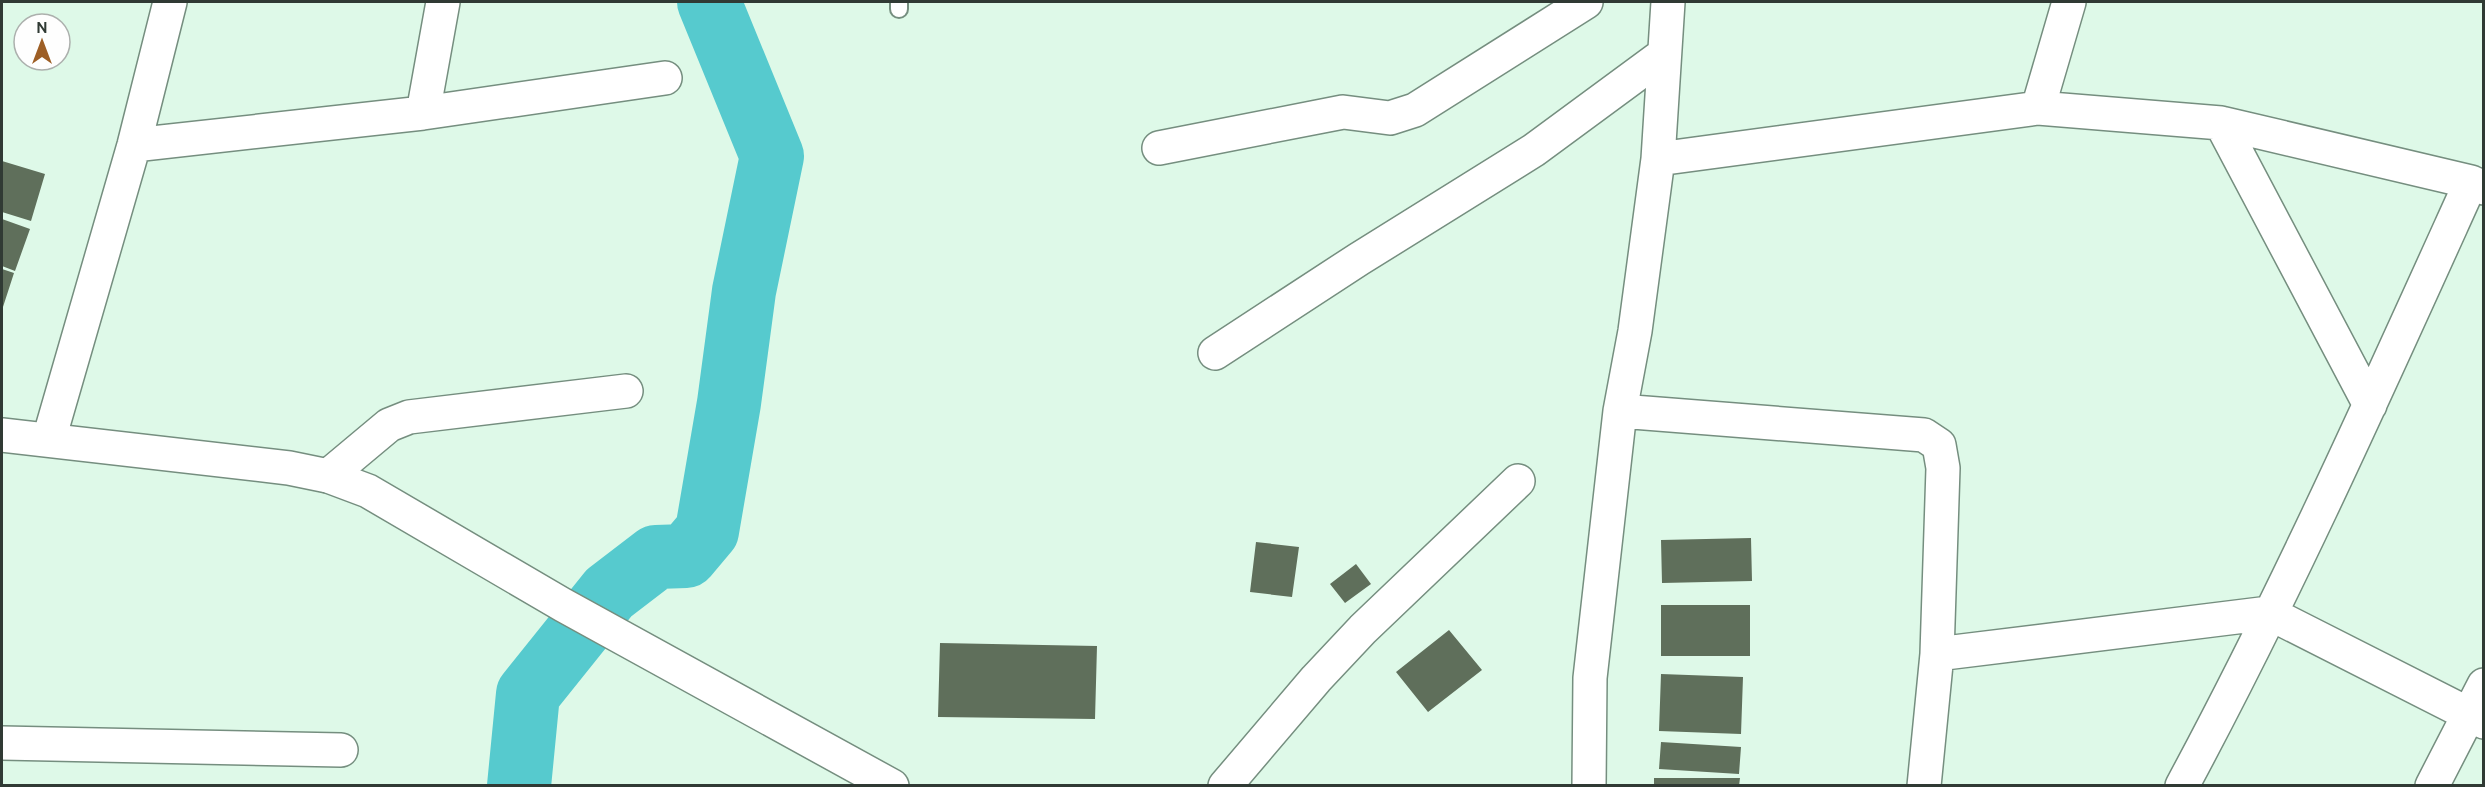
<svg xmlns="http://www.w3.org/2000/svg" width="2485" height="787" font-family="Cabin,sans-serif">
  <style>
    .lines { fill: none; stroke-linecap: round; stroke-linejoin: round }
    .river { stroke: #56cace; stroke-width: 64 }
    .building { fill: #5f6f5b }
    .service-casing { stroke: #758e7f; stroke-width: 20 }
    .minor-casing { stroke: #758e7f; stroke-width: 36 }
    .tertiary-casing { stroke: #758e7f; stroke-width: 36 }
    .service { stroke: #fff; stroke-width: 16 }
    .minor { stroke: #fff; stroke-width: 33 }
    .tertiary { stroke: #fff; stroke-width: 33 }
  </style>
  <rect width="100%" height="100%" fill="#def9e8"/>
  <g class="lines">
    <path class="river" d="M519,786l9,-92 81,-101 47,-36 30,-1 21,-25 22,-128 15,-112 28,-135 -63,-154"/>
  </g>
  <path class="building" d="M2,161l43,13 -14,47 -29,-9z
    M2,219l28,10 -15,42 -13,-5z
    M2,269l12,4 -12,37z
    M1751,538l1,43 -90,2 -1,-43z
    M1256,542l43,5 -7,50 -42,-5z
    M1356,564l15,20 -26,19 -15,-19z
    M1661,605h89v51h-89z
    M1449,630l33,40 -54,42 -32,-40z
    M940,643l157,3 -2,73 -157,-2z
    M1661,674l82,3 -2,57 -82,-3z
    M1661,742l80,5 -2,27 -80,-5z
    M1654,778h86l-1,8h-85z"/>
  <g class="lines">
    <defs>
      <path id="service" d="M899,9v-7"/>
      <path id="minor" d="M2038,108l31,-106
        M423,113l20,-111
        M2221,123l149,282
        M134,145l289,-32 242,-35
        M1159,148l184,-36 47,6 25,-8 171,-108
        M1658,159l380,-51 183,15 250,59 13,6
        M1215,353l144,-94 175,-109 129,-95
        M1620,411l304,24 15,10 4,23 -6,186 -13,132
        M49,439l85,-294 36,-143
        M328,476l61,-51 20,-8 217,-26
        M1937,654l332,-41 215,109
        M2,743l339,7
        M1225,786l91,-107 47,-50 155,-148
        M1589,786l1,-108 30,-267 15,-80 23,-172 10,-157
        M2182,786c106,-197 197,-401 289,-604
        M2432,786l52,-101"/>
      <path id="tertiary" d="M2,435l287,33 39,8 40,15 195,114 329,181"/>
    </defs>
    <use href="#service" class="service-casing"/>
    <use href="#minor" class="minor-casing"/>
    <use href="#tertiary" class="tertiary-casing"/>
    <use href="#service" class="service"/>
    <use href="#minor" class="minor"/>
    <use href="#tertiary" class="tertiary"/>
  </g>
  <rect width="2485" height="787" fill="none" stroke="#303a34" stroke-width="6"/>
  <g transform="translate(42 42)"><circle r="28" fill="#fefefe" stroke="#acb0ad" stroke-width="1.5"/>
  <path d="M0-4.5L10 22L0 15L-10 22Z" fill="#9d5e25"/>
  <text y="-9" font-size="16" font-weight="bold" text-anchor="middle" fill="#303a34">N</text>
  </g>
</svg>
